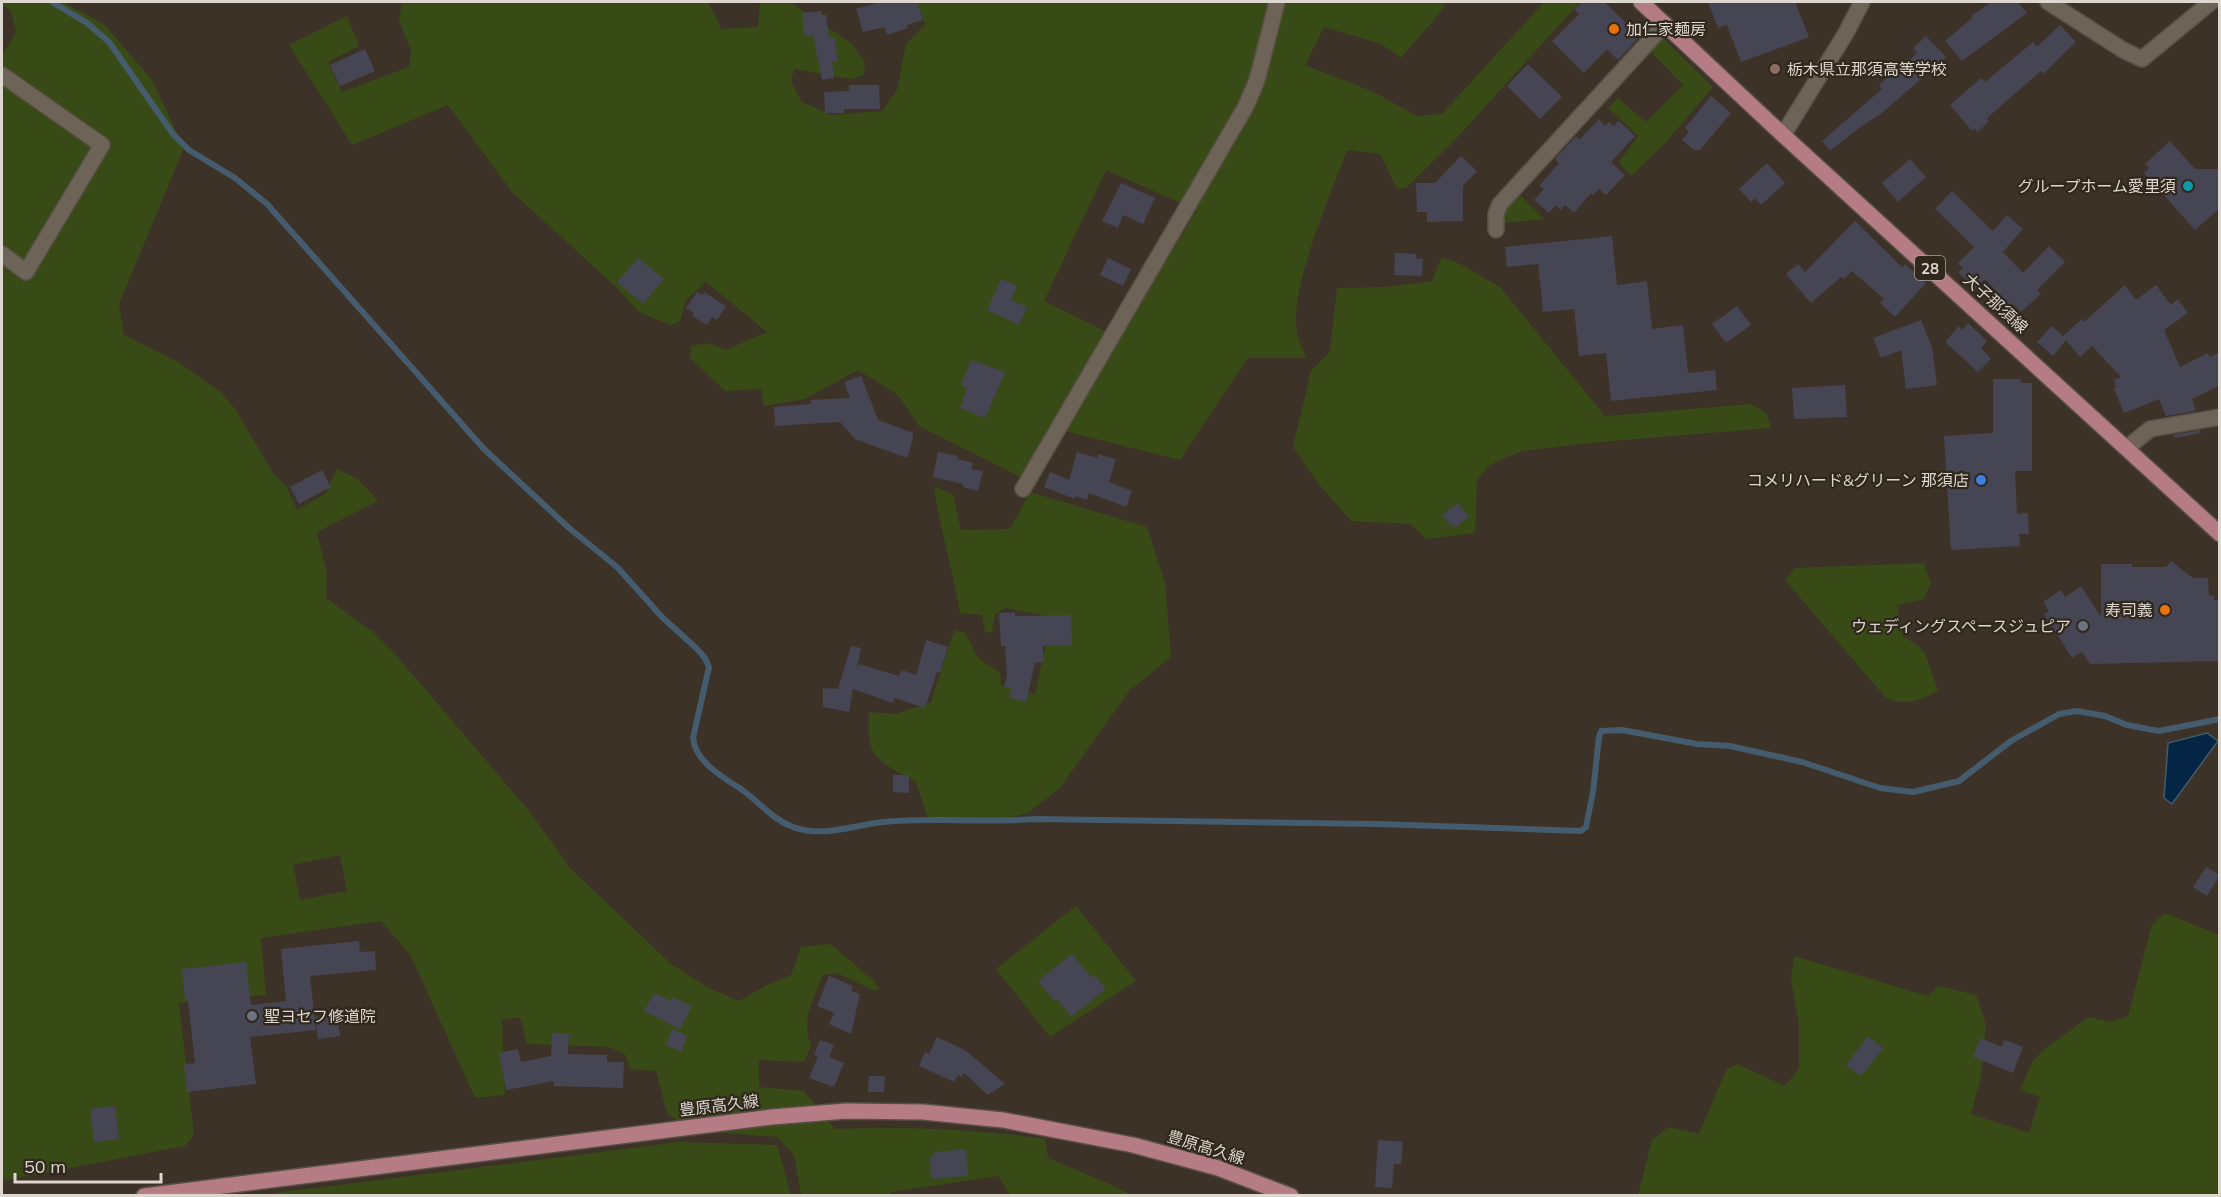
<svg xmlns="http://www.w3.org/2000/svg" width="2221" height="1197" font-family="Mulish,'Noto Sans JP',sans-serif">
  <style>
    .green { fill: #384b16; fill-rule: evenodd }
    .water { fill: #042644; stroke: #455b6e; stroke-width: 1.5 }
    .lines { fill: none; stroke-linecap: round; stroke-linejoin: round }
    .stream { stroke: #455b6e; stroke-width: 6 }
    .building { fill: #464553 }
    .minor-casing { stroke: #574f45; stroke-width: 18 }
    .major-casing { stroke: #574f45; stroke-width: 18 }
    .minor { stroke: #6e6357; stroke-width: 15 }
    .major { stroke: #b57c85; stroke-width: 15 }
    .food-dot { fill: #e8710a; stroke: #31281d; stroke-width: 2 }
    .education-dot { fill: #8d6e63; stroke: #31281d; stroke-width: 2 }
    .culture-dot { fill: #0f9aa8; stroke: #31281d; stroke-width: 2 }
    .shop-dot { fill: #3f7fe0; stroke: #31281d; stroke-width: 2 }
    .worship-dot { fill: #6b7280; stroke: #31281d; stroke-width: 2 }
    .labels { text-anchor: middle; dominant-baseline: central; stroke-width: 4.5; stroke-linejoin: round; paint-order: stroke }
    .shield { fill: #31281d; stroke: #a9a29a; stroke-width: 1.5 }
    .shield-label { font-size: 15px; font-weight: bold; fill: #ddd7d0 }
    .poi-label { font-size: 16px; fill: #ddd7d0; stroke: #31281d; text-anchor: end }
    .street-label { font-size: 16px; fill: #ddd7d0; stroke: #31281d }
  </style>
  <rect width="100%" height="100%" fill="#3c3227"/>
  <path class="green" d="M2,2h61l41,22 48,56 32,68 -65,156 5,31 54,27 43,30 15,18 38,65 12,10 11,25 28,-16 12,-25 21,10 20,22 -61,31 10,42 -1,24 47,34 23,23 133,156 42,58 100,95 38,24 30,13 28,-16 24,-10 10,-28 29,-3 43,36 6,9 -4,2 -38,-18 -14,2c-10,26 -22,43 -12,71l-7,16 -45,-2v27l45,4 31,38c71,-3 141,0 210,10l3,19 64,27 19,10h-121l-12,-19 -107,16v3h-90l-7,-40 -17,-18 -88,-7 -22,-17 -11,-42 -26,-2 -5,-15 -16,-7 -82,-3 -7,-27 -18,3 3,75 -30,3 -64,-142 -30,-35 -120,17 5,57 -87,8 15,132 -9,11 -183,35v-1125l14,-24 -5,-21 -9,-7zM340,855l7,36 -47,9 -7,-35z
    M402,2h306l14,27 36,-2 2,-25h30l62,42 13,18 -1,13 -13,4 -57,-10 -3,13 11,20 29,13 51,-4 15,-21 9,-46 19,-20 -10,-22h530l-1,6 -43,50 -20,-14 -57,-17 -19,38 69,27 43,24 25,-2 102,-112h36l-125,138 -49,48 -9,1 -17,-35 -33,-4c-16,45 -58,137 -50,182 1,9 6,18 9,26h-58l-68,102 -127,-32 -33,49 -101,-51 -21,-31 -40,-25 -53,29 -41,7 -3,-17 -36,2 -35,-33 1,-12 16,-3 19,7 41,-18 -61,-50 -20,18 -6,21 -9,4 -32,-13 -22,-24 -105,-96 -64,-87 -96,40 -63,-100 58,-29 12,30 -31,16 14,30 67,-25 2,-16 -12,-31zM1106,170l91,40 -78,128 -75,-37z
    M1663,38l50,49 -47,55 -35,34 -12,-14 19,-26 -30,-28 10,-10 28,24 37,-37 -34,-35z
    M1519,194l25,25 -42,4 3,-17z
    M1441,258c21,3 40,19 59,29l105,129 146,-12 16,10 4,14 -171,14 -78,9 -32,14 -13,15 -2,53 -49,6 -15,-15 -60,-3 -34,-39 -24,-35 18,-76 19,-19 7,-64 48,-1 47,-6z
    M934,486l19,9 8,35 49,-1 20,-37 117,35 18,55 6,75 -41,33 -70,98 -32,25 -27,7 -73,-2 -12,-36c-14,-8 -35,-17 -43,-31 -6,-11 -4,-27 -4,-39l27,2 35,-12 23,-71 11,1 13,26 22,15 1,12 34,9 17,-77 -47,-9 -10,6 -3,19 -7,-1 -3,-17 -22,-2c-7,-43 -20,-84 -26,-127z
    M1924,563l7,20 -7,16 -27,6 6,31 17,11 6,9 12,34c-17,11 -35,17 -53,7l-100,-117 10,-12z
    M1076,906l60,75 -86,56 -54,-68z
    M2165,913l54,22v260l-581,1 14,-56 17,-13 30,7 27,-64 11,-6 48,22 14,-18v-43l-8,-46 3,-23 134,40 10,-10 38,9 10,30 -5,52 -10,37 58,19 11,-36 -20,-7 12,-28 12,-13 45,-32 22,5 17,-6 24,-92z
    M679,1142l98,3 14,50h-531z"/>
  <path class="water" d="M2207,733l11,8 -46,63 -8,-6 4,-55z"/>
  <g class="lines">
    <path class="stream" d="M52,2l35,21 22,19 64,92 16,16 46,28 32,26 217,245 85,79 48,39 45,50 34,31 9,10 4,9 -16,71c2,22 27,38 45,49 19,12 33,32 55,40 30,11 61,-2 90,-5 51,-5 101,1 152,-3l343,5 203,7 5,-4 7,-35 6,-55 2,-6 21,-1 75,14 33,2 72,16 78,26 33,4 46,-11 52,-40 48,-27 18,-3 28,5 22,9 32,6 61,-12"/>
  </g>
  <path class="building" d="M880,2h37l6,18 -16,5 1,3 -21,7 -3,-8 -21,5 -7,-23z
    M1582,2h22l36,34 -22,24 -11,-11 -23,24 -32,-32 27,-27 -5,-5z
    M1708,2h87l14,35 -68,25 -14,-37 -9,3z
    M1991,2h27l9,11 -65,48 -17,-20 27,-23 -1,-2z
    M821,11l1,4h4l3,22h5l4,24 -6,1 2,16 -12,2 -9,-45 -9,1 -2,-23z
    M2060,25l16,17 -33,32 -2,-3 -54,47 2,3 -11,11 -4,-4 -2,3 -22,-26 31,-27 4,4 48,-40 4,5z
    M1926,36l20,21 -64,56 -19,12 -33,26 -8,-10 60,-52 -3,-4 12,-11 2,2 24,-23 -4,-5z
    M365,49l10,22 -35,15 -10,-21z
    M1528,64l34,33 -22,22 -33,-33z
    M849,85h30l1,24h-36v4h-19l-1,-21 25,-1z
    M1711,96l20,17 -31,37h-6l-12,-10 7,-9 -4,-3z
    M1599,119l6,7 4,-4 4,4 6,-5 16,15 -24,26 14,13 -19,20 -7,-6 -6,6 -2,-2 -17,20 -9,-8 -4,5 -5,-5 -7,8 -15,-13 10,-11 -5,-3 20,-23 -4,-4 21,-23 3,4z
    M2170,141l25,28h25v39l-25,22 -51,-57 5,-5 -4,-4z
    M1461,156l16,15 -14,15v35l-36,1v-10h-10l-1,-29h19z
    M1910,159l16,18 -28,25 -16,-19z
    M1767,163l18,20 -24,22 -6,-7 -4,4 -12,-13z
    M1121,183l34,15 -12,26 -20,-9 -5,13 -16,-7z
    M1952,191l41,40 14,-16 16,14 -20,23 20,21 26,-27 16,16 -28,28 4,4 -20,18 -8,-8 -2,2 -26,-27 -10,10 -17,-17 5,-4 -5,-5 16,-16 -39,-38z
    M1855,221l47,46 3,-3 21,19 -31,34 -15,-14 4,-4 -32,-28 -8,8 -3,-2 -30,26 -25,-29 12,-10 7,8z
    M1612,236l5,49 30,-4 5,48 31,-4 5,48 27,-3 2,20 -106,11 -5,-48 -27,3 -5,-47 -31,3 -5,-48 -31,3 -2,-20z
    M1395,253l21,1v4l7,1 -1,17 -28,-1z
    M638,258l26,21 -21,25 -26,-22z
    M1108,258l23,11 -8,17 -23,-11z
    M1001,279l16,7 -6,14 16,7 -8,18 -32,-15z
    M2125,285l11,15 20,-15 15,20 7,-6 10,14 -24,17 16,37 28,-14 2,4 10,-5v33l-28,14 4,12 -30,5 -7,-17 -35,14 -10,-24 2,-2 -2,-7 7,-3 -29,-31 -12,11 -14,-17 -13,16 -16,-14 15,-16 11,10 19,-17 2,3z
    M697,292l5,3 2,-3 22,14 -9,14 -5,-3 -5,8 -15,-9 2,-3 -8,-5z
    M1737,306l14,19 -25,18 -14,-19z
    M1921,320l11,27 5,38 -31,4 -5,-39 -20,8 -8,-20z
    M1968,323l19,18 -6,7 10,11 -13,13 -33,-30 14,-16 3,4z
    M971,360l34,12 -20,46 -25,-10 7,-20 -6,-3z
    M861,376l17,44 35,13v6l-6,19 -52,-19 -15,-17 -65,4 -1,-19 37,-3v-4l39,-2 -6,-16z
    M1993,379h28v4h11v88h-17l2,43 11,-1 1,21h-10l1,12 -69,4 -7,-114 49,-3z
    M1845,385l2,32 -53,2 -2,-31z
    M2200,430l1,3 -26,5 -2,-3z
    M938,452l20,4 -1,3 16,4 -2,6 12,2 -5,20 -15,-4v-3l-30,-7z
    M1077,452l20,6 1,-4 18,5 -7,23 23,9 -6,16 -37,-14 -2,7 -12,-4v3l-31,-12 6,-15 19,8z
    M322,470l9,17 -32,17 -9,-17z
    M1458,503l11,14 -13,10 -2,-2 -2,2 -10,-12z
    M2171,561l22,17h15l1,18 5,-1v5h6v61l-130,3 -8,-12 -10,6 -28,-44 5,-3 -6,-9 18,-12 4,7 16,-11 20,31v-53h31v3h34z
    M1015,612v4l56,-1 1,30 -29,1 1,16 -9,1 -9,39 -17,-4 2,-10 -7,-1 3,-12 -2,-29h-4l-2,-33z
    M926,640l22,7 -8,26 -3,-1 -12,36 -30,-10 -2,5 -40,-14 -4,23 -26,-5v-19l15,1 13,-43 10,2 -4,20 2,-4 40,12 3,-6 14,5z
    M893,775h16v18l-16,-1z
    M2206,867l14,8 -13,21 -14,-9z
    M359,941l1,11 15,-1 1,19 -66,6 6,54 -66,7 6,47 -69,8 -3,-28 11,-1 -7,-63h-3l-3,-31 64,-7 5,43 35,-4 -5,-52z
    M1072,954l20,24 3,-3 11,14 -35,28 -14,-18 -3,2 -16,-20z
    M829,976l24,10 -2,5 9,3 -9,40 -22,-10 5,-11 -17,-7z
    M654,993l17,8 2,-4 19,9 -12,23 -36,-18z
    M337,1015l3,21 -22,3 -3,-22z
    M672,1029l15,7 -6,16 -15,-7z
    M552,1033l17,1 -1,20 39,1v7h17l-1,26 -69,-2v-5l-48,9 -7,-37 19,-4 3,13 30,-6z
    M1868,1036l15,12 -22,28 -15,-11z
    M937,1037l28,13 40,34 -17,11 -24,-22 -2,4 -4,-2 -4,7 -35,-16 6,-14 4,2z
    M1980,1038l22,9 2,-7 19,7 -10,26 -40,-16z
    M820,1040l14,5 -5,12 15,6 -10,24 -25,-9 9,-22 -4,-1z
    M869,1076h16l-1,16h-16z
    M115,1106l4,33 -25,3 -4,-33z
    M1378,1140l25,2 -2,22h-7l-2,24 -17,-1z
    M966,1149l2,27 -37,3 -1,-21 6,-6z"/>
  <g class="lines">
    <defs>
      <path id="minor" d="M2048,2l75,48 19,9 69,-57
        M2,75l100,70 -76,127 -24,-18
        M1783,135l63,-102 16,-31
        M1496,230v-16l4,-10 165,-180
        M2127,448l23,-19 70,-12
        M1023,489l223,-383 11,-26 20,-78"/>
      <path id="major" d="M1641,2l142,133 437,399
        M144,1196l628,-79 74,-6 77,1 80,8 130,25 85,23 73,28"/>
    </defs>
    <use href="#minor" class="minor-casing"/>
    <use href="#major" class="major-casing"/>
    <use href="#minor" class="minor"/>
    <use href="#major" class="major"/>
  </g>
  <g class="food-dot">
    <circle cx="1614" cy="29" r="6"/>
    <circle cx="2165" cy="610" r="6"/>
  </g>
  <circle class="education-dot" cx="1775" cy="69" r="6"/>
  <circle class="culture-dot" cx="2188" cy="186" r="6"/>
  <circle class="shop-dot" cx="1981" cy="480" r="6"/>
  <g class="worship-dot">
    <circle cx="2083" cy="626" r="6"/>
    <circle cx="252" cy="1016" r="6"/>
  </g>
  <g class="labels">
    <rect class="shield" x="1915" y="256" width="30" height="24" rx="4.5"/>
    <g class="shield-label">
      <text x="1930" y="268">28</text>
    </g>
    <g class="poi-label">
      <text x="1626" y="29" text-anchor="start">加仁家麺房</text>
      <text x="1787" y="69" text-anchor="start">栃木県立那須高等学校</text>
      <text x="2176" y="186">グループホーム愛里須</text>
      <text x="1969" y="480">コメリハード&amp;グリーン 那須店</text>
      <text x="2153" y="610">寿司義</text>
      <text x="2071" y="626">ウェディングスペースジュピア</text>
      <text x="264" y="1016" text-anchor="start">聖ヨセフ修道院</text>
    </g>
    <g class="street-label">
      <text transform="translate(1996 303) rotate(42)">大子那須線</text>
      <text transform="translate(719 1105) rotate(-7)">豊原高久線</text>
      <text transform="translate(1206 1147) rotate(17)">豊原高久線</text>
    </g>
  </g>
  <rect width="2221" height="1197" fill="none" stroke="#ddd7d0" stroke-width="6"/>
  <path d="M15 1173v9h146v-9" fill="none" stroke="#ddd7d0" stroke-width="3"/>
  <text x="24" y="1173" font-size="18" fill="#ddd7d0" stroke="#31281d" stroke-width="4.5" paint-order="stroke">50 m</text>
</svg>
